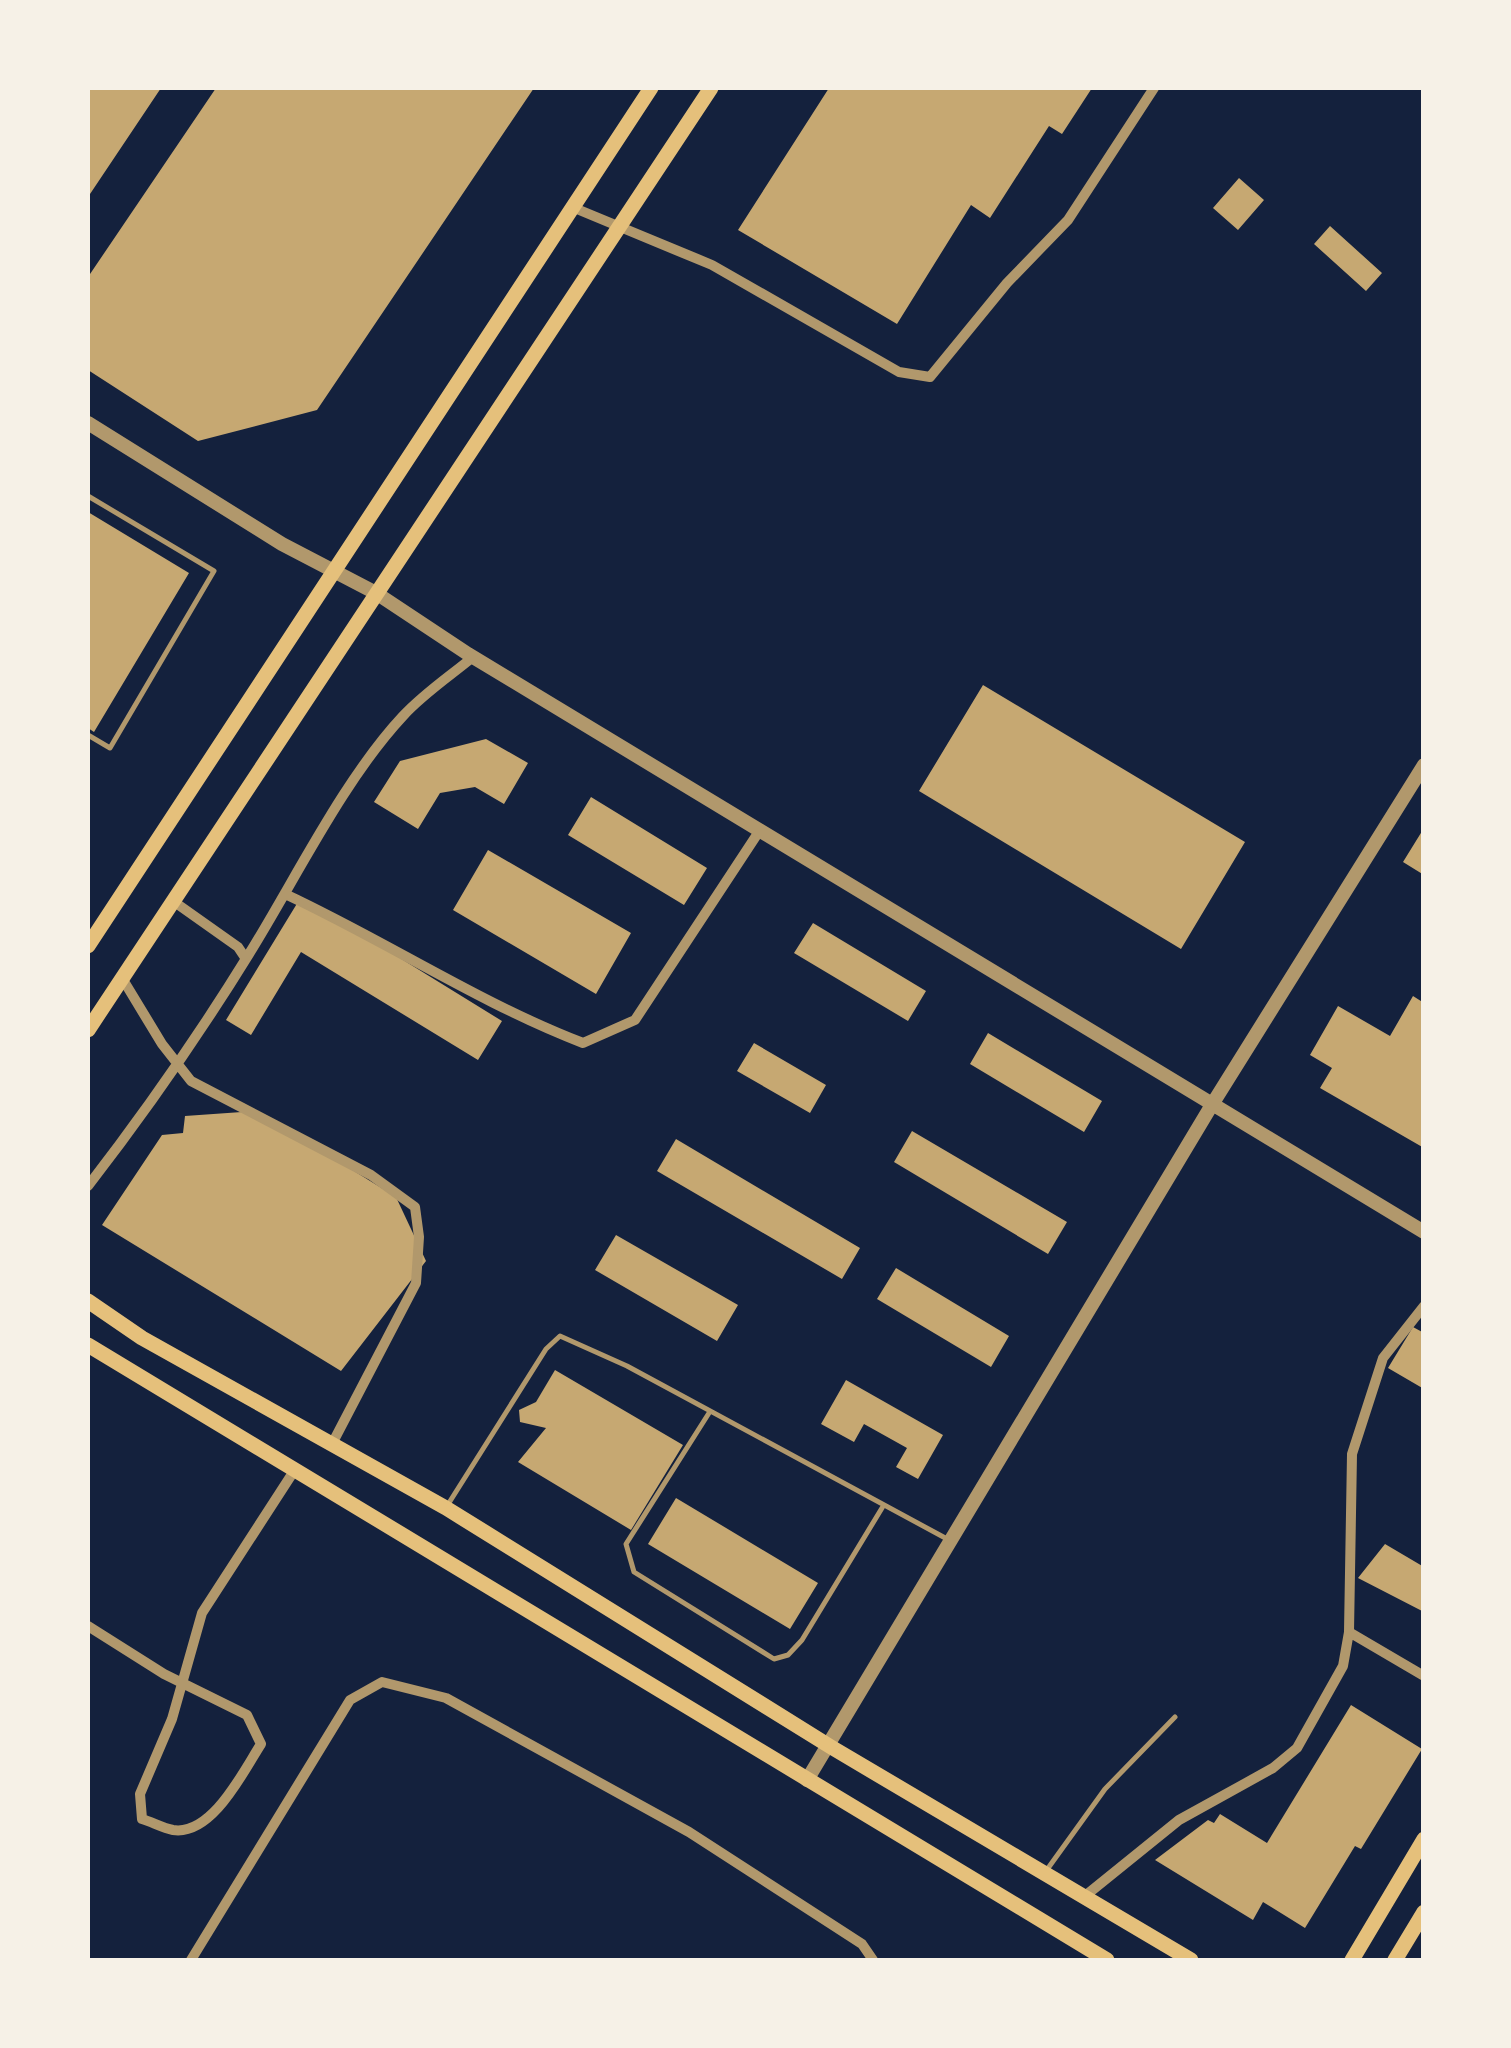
<svg xmlns="http://www.w3.org/2000/svg" width="1511" height="2048" font-family="Montserrat,sans-serif">
  <style>
    .building { fill: #c6a872 }
    .lines { fill: none; stroke-linecap: round; stroke-linejoin: round }
    .service { stroke: #b1986c; stroke-width: 5 }
    .minor { stroke: #b1986c; stroke-width: 10 }
    .tertiary { stroke: #b1986c; stroke-width: 14 }
    .secondary { stroke: #e5c07b; stroke-width: 15 }
  </style>
  <rect width="100%" height="100%" fill="#14213d"/>
  <path class="building" d="M88,88h73l-73,109z
    M216,88h318l-217,322 -119,31 -110,-71v-93z
    M829,88h263l-30,46 -13,-8 -59,92 -19,-13 -74,119 -159,-94z
    M1239,178l25,22 -26,30 -25,-22z
    M1330,226l52,47 -16,18 -52,-47z
    M88,512l101,61 -95,159 -6,-4z
    M983,685l262,157 -64,107 -262,-158z
    M486,739l42,24 -24,41 -29,-17 -35,6 -22,36 -44,-27 26,-41z
    M591,797l116,71 -23,37 -116,-70z
    M1424,828v47l-21,-13z
    M488,850l143,83 -35,61 -143,-84z
    M301,897l201,124 -24,39 -177,-108 -50,83 -25,-15z
    M813,923l113,68 -18,30 -114,-68z
    M1413,996l11,7v145l-104,-60 12,-20 -22,-13 28,-49 52,30z
    M988,1033l114,68 -18,31 -114,-68z
    M754,1043l72,42 -16,28 -73,-42z
    M257,1111l139,86 30,64 -85,110 -239,-146 60,-90 21,-2 2,-17z
    M912,1131l155,91 -19,32 -154,-92z
    M676,1139l184,109 -18,31 -185,-108z
    M616,1235l122,70 -21,36 -122,-71z
    M896,1268l113,68 -18,31 -114,-68z
    M1413,1327l11,6v56l-36,-21z
    M555,1370l128,75 -52,85 -113,-68 28,-34 -26,-6 -1,-12 17,-8z
    M846,1380l97,55 -25,44 -22,-12 11,-19 -43,-24 -10,18 -33,-18z
    M676,1498l142,85 -28,46 -142,-85z
    M1385,1544l39,23v45l-66,-34z
    M1351,1705l71,44 -61,100 -6,-3 -50,82 -42,-26 -10,18 -98,-60 53,-40 6,3 6,-9 47,29z"/>
  <g class="lines">
    <path class="service" d="M88,496l126,75 -104,177 -22,-13
      M709,1413l-83,131 8,28 140,87 14,-4 14,-15 80,-132
      M447,1506l99,-157 14,-13 67,30 322,174
      M1046,1871l59,-82 70,-72"/>
    <path class="minor" d="M572,207l140,58 187,107 31,5 77,-94 61,-63 86,-132
      M285,894c101,47 194,109 298,149l52,-23 125,-190
      M173,901l65,46 8,12
      M122,978l40,66 29,37 180,94 44,32 4,30 -3,46 -84,161
      M88,1186c58,-75 111,-151 161,-232 46,-74 95,-175 154,-238 20,-22 47,-40 70,-59
      M88,1626l76,48 83,41 14,29c-18,28 -49,92 -88,86 -10,-2 -21,-8 -31,-11l-2,-25 32,-75 30,-106 92,-142
      M1349,1632l75,44
      M1085,1896l94,-76 94,-52 24,-20 46,-82 6,-34 3,-178 31,-96 41,-52
      M191,1960l159,-260 32,-18 64,16 243,134 173,112 11,16"/>
    <path class="tertiary" d="M88,423l194,121 94,49 92,61 956,578
      M807,1780l406,-677 211,-338"/>
    <path class="secondary" d="M88,946l563,-858
      M88,1030l623,-942
      M88,1301l54,37 304,170 385,239 360,213
      M88,1345l1019,615
      M1352,1960l72,-121
      M1395,1960l29,-48"/>
  </g>
  <rect width="1511" height="2048" fill="none" stroke="#f6f1e7" stroke-width="180"/>
</svg>
